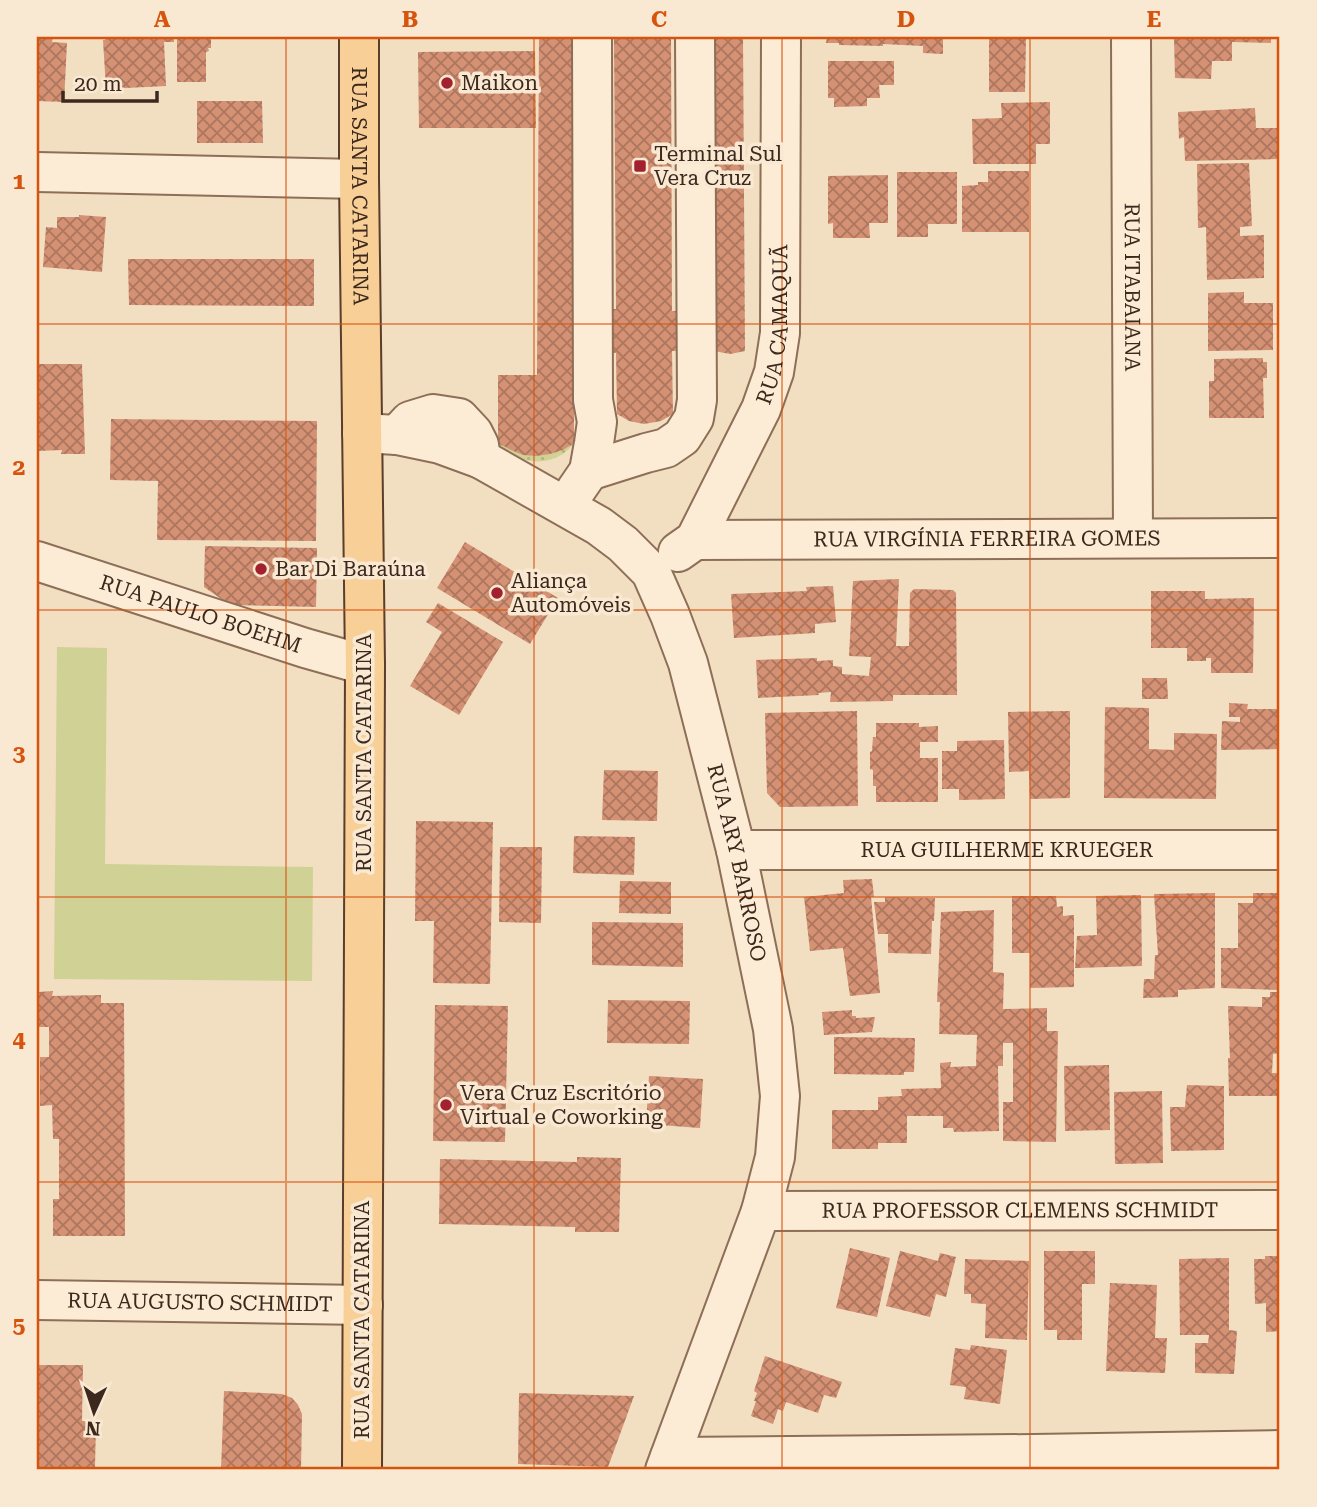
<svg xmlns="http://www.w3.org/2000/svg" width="1317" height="1507" font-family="'Roboto Serif',serif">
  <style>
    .grass { fill: url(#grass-dots) }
    .garden { fill: #d0d194 }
    .building { fill: url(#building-cross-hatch) }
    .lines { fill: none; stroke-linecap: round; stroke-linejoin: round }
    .minor-casing { stroke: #8d6e57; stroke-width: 42 }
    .major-casing { stroke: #5b3d2b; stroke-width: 42 }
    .minor { stroke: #fcecd5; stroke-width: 38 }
    .major { stroke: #f8cf96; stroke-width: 38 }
    .grid { fill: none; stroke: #d7540e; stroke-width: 2; stroke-opacity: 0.55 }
    .poi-dot { fill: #a2212f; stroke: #f9e9d2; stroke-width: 2.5 }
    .labels { text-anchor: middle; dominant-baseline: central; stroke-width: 7; stroke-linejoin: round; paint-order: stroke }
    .poi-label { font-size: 21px; fill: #3c281c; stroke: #f9e9d2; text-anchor: start }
    .street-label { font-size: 21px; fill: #3c281c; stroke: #f9e9d2 }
    .neatline { fill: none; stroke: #d7540e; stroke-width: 2.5 }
    .grid-label { font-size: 23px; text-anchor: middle; font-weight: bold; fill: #d7540e }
  </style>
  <defs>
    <pattern id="grass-dots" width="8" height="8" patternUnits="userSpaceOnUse" patternTransform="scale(1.75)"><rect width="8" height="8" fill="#d0d194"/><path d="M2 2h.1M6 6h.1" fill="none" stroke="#b4b37f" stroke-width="1.8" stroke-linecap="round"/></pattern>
    <pattern id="building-cross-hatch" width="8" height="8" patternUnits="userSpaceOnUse" patternTransform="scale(1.75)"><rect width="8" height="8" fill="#d49174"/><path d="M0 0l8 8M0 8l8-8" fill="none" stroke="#ad765e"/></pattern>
  </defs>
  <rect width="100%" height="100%" fill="#f2dec1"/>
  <path class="grass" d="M498,443h76c-17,25 -57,24 -76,0z"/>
  <path class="garden" d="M57,647l50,1 -2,216 208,3 -1,114 -258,-2z"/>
  <path class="building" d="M37,37h16l-1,5 15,1 -3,59 -27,-1z
    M105,37h69v5h-10l2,44 -60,3 -3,-49h2z
    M177,37h34v11h-3l1,3 -3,1v30h-29z
    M539,37h33l1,272h43l-2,-272h57l1,274 43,-1 -2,-273h30l2,314 -15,3 -16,-3h-42l1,63 -12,7 -17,3 -15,-3 -12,-7 -1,-61h-42v90l-11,7 -13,4 -14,2 -13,-1 -12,-5 -13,-7v-68h39z
    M827,37h116v17l-20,-1v-7l-40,-2v2l-44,-1v-2h-13z
    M989,37h37l-1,55h-36z
    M1174,37h97v6l-39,-1v19h-20l-1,18 -36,-1z
    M535,51l1,77h-117l-1,-76z
    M828,61h66v24h-15l1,13h-13v8l-33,1v-9h-6z
    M197,101h65l1,42h-66z
    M1050,102v42h-14v20h-63l-1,-45 30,-1 -1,-15z
    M1255,108l1,20h24v31l-95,2 -1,-24 -5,2 -1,-27z
    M1249,163l3,63 -12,1v9l24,-1v43l-57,2 -1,-53 -8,1 -1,-64z
    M988,171h41v61h-67v-46l16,-1v-3h10z
    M897,172h60v52h-29v13h-31z
    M888,175v48h-19l1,15h-37v-15l-5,1v-48z
    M79,215l27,2 -4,55 -59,-5 3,-40 11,1v-11h22z
    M128,259h186v47l-185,-1z
    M1244,292v11h29v47l-65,1v-58z
    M1263,358v4h4v16h-4l1,40h-55v-37h5v-22z
    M37,364h45l3,90h-24l1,-4 -25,1z
    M111,419l206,2 -1,120 -159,-1 1,-59 -48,-1z
    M465,542l93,56 -28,46 -93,-56z
    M205,546l112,2 -1,59 -86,-2 -26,-18z
    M899,579l-3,67h13l1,-53 4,-4 39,1 3,3 1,102h-64v6l-63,1 1,-10 -13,1 1,2 -61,3 -2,-38 61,-2v3l16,-1v6l9,1v7l27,2 2,-19 -22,-1 4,-75z
    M833,586l3,36 -21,2v9l-81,5 -3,-44 76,-3 -1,-4z
    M1151,591h54v8l49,-1 -1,75h-42v-15h-5v3h-19v-13h-36z
    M438,603l65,39 -44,73 -49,-29 32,-54 -16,-10z
    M1142,678h25l1,21h-26z
    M1229,703l19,1 -1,5h33v40l-59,1 1,-29 18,1v-5h-11z
    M1105,707l44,1v41l25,1v-17l43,1 -1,65 -112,-1z
    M857,711l1,95 -78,1 -13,-14 -2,-80z
    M1070,711v87l-40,1 -1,-28 -20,1 -1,-60z
    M876,723h43v4l19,-1v16h-18v16h18v44h-62v-16h-3v-16l-3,-1v-17l2,-1 1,-14h3z
    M1004,740l1,59 -46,1v-11h-17v-38h15v-10z
    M604,770l54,1 -1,50 -55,-1z
    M416,821l77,1 -3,162 -57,-1 1,-62h-19z
    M574,836l61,1 -1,38 -61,-2z
    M500,847h42l-1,76 -42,-1z
    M872,879l2,18h-3l9,96 -30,3 -7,-48 -33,3 -6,-54 40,-4 -1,-13z
    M620,881l51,1v32l-52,-1z
    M1215,893v95l-37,2v7l-35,1 1,-19h10l1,-24h3l-4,-61z
    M1253,893h27v97l-59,-2v-40h17v-45h15z
    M1141,895l1,71 -67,2 2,-32 20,-1 -1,-39z
    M1012,896h44l1,11 6,-1v10l11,-1v72l-44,1v-35h-18z
    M885,897l50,1 -1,23h-2l-1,33 -43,-1v-19h-10l-4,-32h11z
    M994,910l-1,62 11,1 -1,36 44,-1v23h11l-2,111 -53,-1v-39h10v-59h-10v23h-5l1,65 -45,1 -1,-4h-10v-12h-36v27h-29v6h-46v-39h46v-13l24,-1 -1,-7 40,-1 -1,-25 11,-1 -1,5 26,-1 1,-31 -38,-1 1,-32h-3l4,-90z
    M592,922l91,1v44l-91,-2z
    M53,991l-1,5 49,-1v8h23l1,233h-72v-37h6v-60h-6l-1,-34 -12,1v-49h9v-30h-11v-35z
    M1270,992h10v61l-7,1 -1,19h8v23h-51l-1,-38h2l-2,-52 34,1v-10h8z
    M608,1000l82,1 -1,43 -82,-1z
    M435,1005l73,1 -3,136 -72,-1z
    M852,1010v6h4v2l19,-1 -3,15 -48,3 -2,-23z
    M834,1037l81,1 -1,34h-10v3l-70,-1z
    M1109,1065l1,65 -45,1 -1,-65z
    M649,1076l54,3 -3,49 -54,-4z
    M1187,1085l37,1v64l-53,1 -1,-44h15z
    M1162,1091l1,72 -48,1 -1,-72z
    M577,1157l44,1 -2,74h-44v-5l-136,-3 1,-65 137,3z
    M850,1248l40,10 -13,59 -41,-9z
    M900,1251l38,10 2,-8 16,4 -10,40 -10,-3 -6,23 -44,-11z
    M1044,1251h51v33h-13v56h-25v-10h-13z
    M1265,1256h15v75l-14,1v-29l-11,1 -1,-45h11z
    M1229,1258v72l8,1 -3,43 -39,-1v-30h13l1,-8h-29l-1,-76z
    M965,1259l64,2 -2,79 -42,-2 1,-34 -15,-1v-9h-7z
    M1110,1283l47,2 -2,53h12l-2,35 -59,-2z
    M971,1345l36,5 -7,54 -36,-5 2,-12 -16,-2 5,-37 15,2z
    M765,1356l77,26 -6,16 -12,-3 -6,18 -32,-11 -3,9 -5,-2 -5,15 -22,-8 5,-15h-2l3,-8 -3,-2z
    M37,1365h46l-1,56h14l-1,46h-33v3h-25z
    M224,1391l58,3 10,4 6,7 4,9 -1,56h-80z
    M519,1393l115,3 -26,71 -90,-3z"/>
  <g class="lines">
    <defs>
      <g id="minor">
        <path id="s1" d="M1131,37l2,501"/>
        <path d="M37,172l322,7"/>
        <path id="s2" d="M362,433l35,2 43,9 41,15 118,67 24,18 28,28 19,43 18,48 48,187 37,179 7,67 -5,61 -14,54 -96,259"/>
        <path d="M397,435l13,-14 23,-7 26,4 14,15 6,12 2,14"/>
        <path d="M589,471l57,-18 20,-5 16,-11 12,-19 3,-18 -2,-363"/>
        <path d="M576,490l13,-19 5,-28 3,-21 -4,-22 -1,-363"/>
        <path id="s3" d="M695,540l585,-2"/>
        <path id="s4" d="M678,552l17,-12 66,-131 13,-37 6,-39 1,-296"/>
        <path id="s5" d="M37,561l268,87 60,17"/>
        <path id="s6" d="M736,850h544"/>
        <path id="s7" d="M761,1211l519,-1"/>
        <path id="s8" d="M37,1300l326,5"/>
        <path d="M670,1457l363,-3 247,-4"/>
      </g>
      <g id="major">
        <path id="s9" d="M359,37v142l6,486 -3,805"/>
      </g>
    </defs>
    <use href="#minor" class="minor-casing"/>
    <use href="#major" class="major-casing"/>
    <use href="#minor" class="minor"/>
    <use href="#major" class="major"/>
  </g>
  <path class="grid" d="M286,37v1433M534,37v1433M782,37v1433M1030,37v1433M37,324h1243M37,610h1243M37,897h1243M37,1182h1243"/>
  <g class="poi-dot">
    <circle cx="447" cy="83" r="7"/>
    <rect x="633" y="159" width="14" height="14" rx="3.5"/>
    <circle cx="261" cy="569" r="7"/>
    <circle cx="497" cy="593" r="7"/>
    <circle cx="446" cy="1105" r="7"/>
  </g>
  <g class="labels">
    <g class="poi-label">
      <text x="461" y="83">Maikon</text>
      <text x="654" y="154">Terminal Sul<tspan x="654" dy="24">Vera Cruz</tspan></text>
      <text x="275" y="569">Bar Di Baraúna</text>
      <text x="511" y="581">Aliança<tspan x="511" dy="24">Automóveis</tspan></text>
      <text x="460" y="1093">Vera Cruz Escritório<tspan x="460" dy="24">Virtual e Coworking</tspan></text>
    </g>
    <g class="street-label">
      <text stroke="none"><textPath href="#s9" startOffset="149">RUA SANTA CATARINA</textPath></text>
      <text stroke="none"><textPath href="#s1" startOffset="250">RUA ITABAIANA</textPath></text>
      <text stroke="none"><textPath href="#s4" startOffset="254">RUA CAMAQUÃ</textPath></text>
      <text stroke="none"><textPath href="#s3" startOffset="292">RUA VIRGÍNIA FERREIRA GOMES</textPath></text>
      <text stroke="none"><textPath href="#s5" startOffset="172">RUA PAULO BOEHM</textPath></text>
      <text transform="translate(364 753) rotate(-90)">RUA SANTA CATARINA</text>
      <text stroke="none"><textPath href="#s6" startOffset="271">RUA GUILHERME KRUEGER</textPath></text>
      <text stroke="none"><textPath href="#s2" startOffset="632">RUA ARY BARROSO</textPath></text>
      <text stroke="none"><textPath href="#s7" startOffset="259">RUA PROFESSOR CLEMENS SCHMIDT</textPath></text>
      <text stroke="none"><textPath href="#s8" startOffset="163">RUA AUGUSTO SCHMIDT</textPath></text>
      <text transform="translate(362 1320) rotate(-90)">RUA SANTA CATARINA</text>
    </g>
  </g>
  <rect width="1317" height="1507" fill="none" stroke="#f9e9d2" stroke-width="77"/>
  <g transform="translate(94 1412) rotate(183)" stroke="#f9e9d2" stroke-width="5" paint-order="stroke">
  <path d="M0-5L12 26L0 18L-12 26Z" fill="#3c281c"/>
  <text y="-10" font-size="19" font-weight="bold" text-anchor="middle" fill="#3c281c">N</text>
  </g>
  <path d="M63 91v10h94v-10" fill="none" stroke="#3c281c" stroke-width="3.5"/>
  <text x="74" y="91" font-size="21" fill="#3c281c" stroke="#f9e9d2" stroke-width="5" paint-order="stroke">20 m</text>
  <rect x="38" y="38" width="1240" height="1430" class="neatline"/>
  <g class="grid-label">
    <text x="162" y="27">A</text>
    <text x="410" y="27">B</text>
    <text x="659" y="27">C</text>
    <text x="906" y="27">D</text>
    <text x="1154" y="27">E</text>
    <text x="19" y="189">1</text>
    <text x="19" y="475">2</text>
    <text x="19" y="761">3</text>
    <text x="19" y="1047">4</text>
    <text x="19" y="1333">5</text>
  </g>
</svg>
